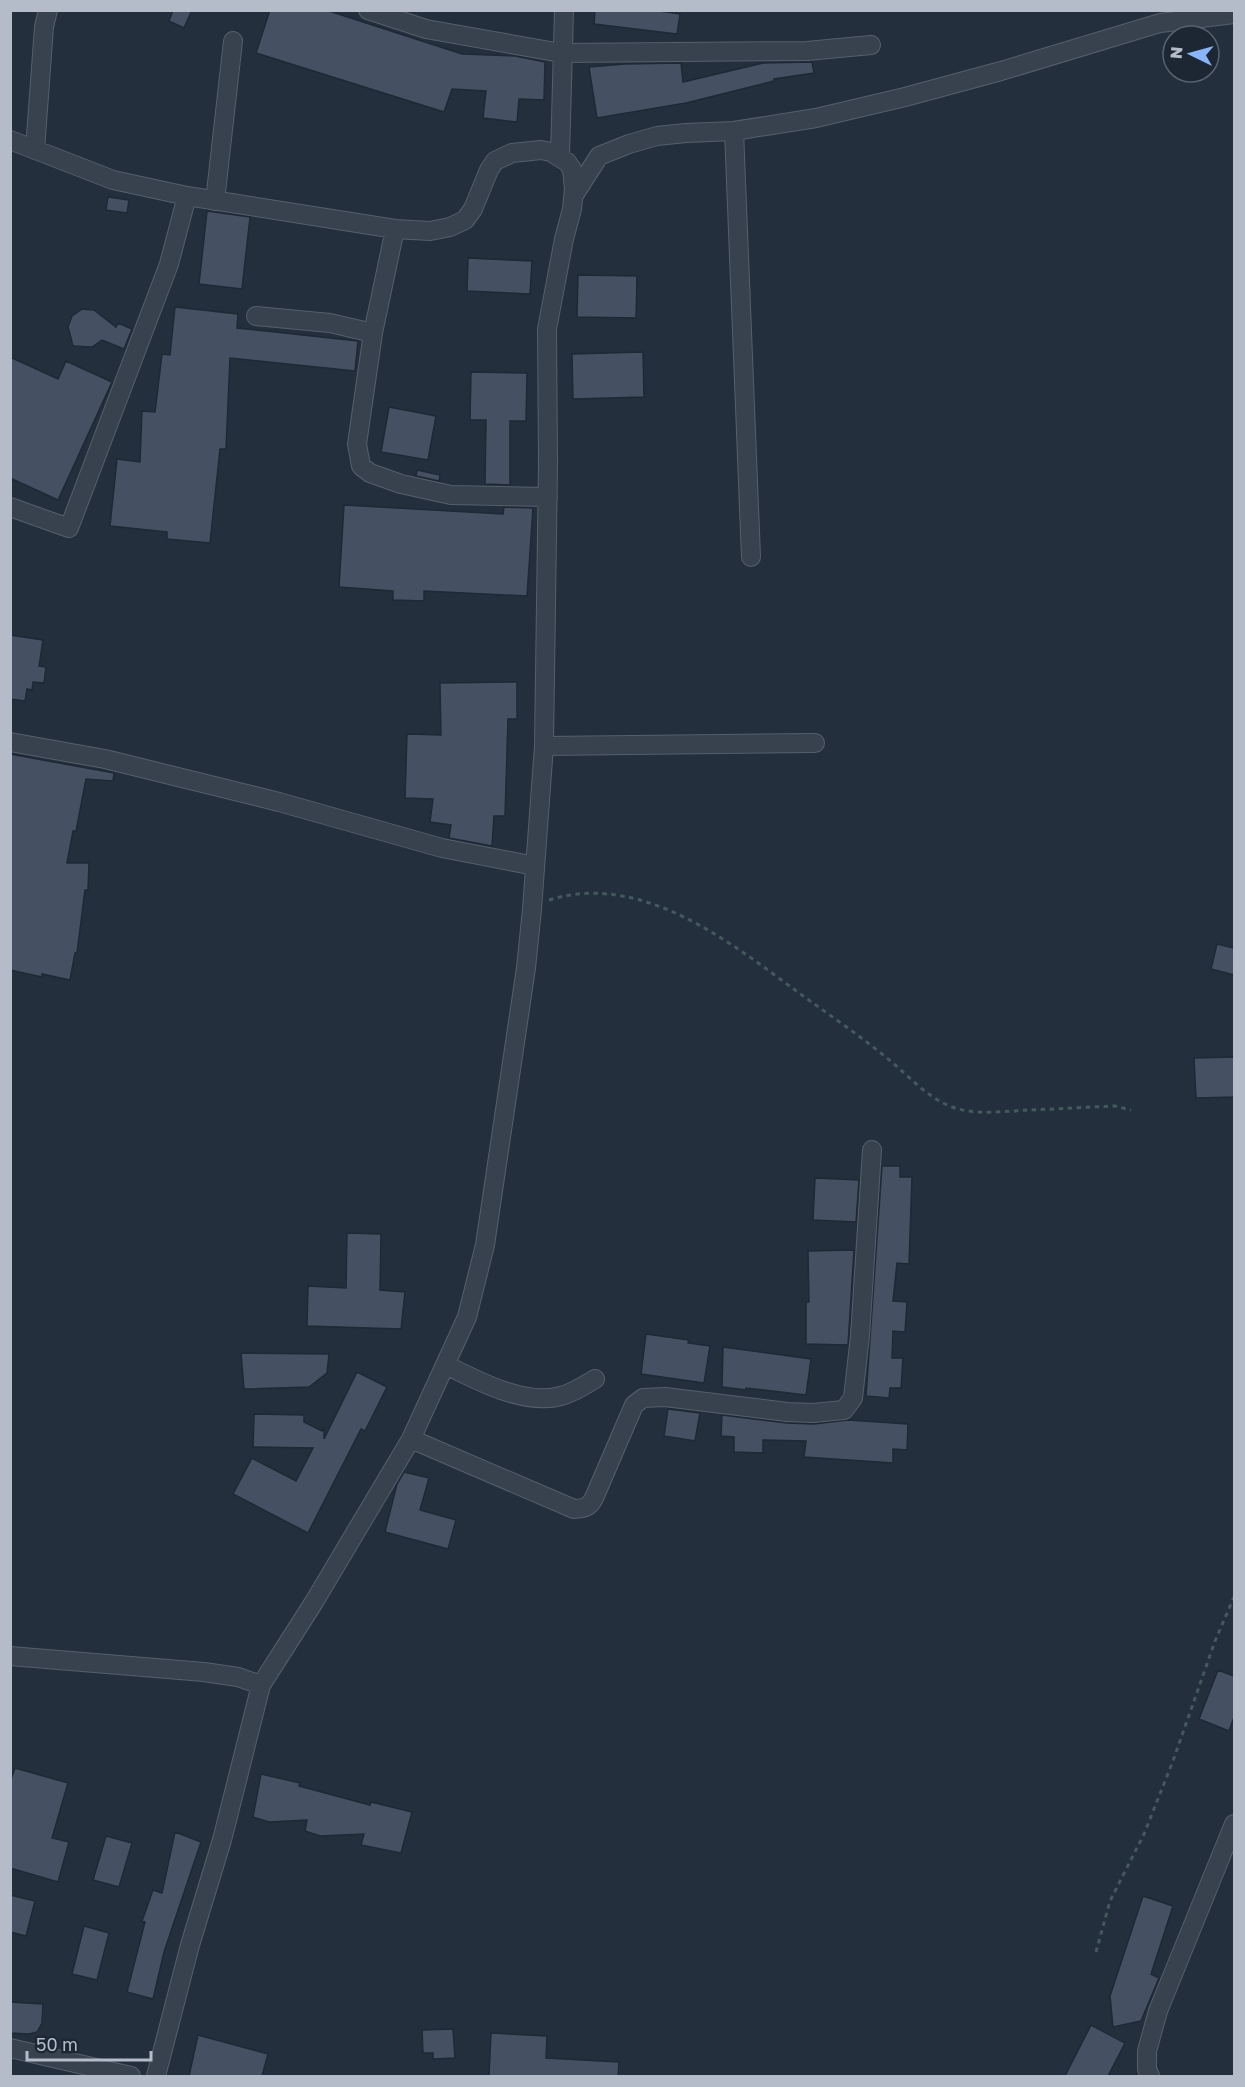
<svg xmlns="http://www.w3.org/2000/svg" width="1245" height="2087" font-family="'Golos Text',sans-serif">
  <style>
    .building { fill: #455162; stroke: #1f2835; stroke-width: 1.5 }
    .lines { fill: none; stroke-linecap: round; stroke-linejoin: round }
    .minor-casing { stroke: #565f6c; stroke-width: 20 }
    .path { stroke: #44595c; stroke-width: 3; stroke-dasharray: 4.5 4.5; stroke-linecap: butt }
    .minor { stroke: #38414e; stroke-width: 18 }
  </style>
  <rect width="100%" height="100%" fill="#242f3e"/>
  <path class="building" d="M173,10h19l-8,18 -15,-7z
    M270,10h56l136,44 53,2 30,6 -1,38 -25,-1 -2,23 -34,-4 3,-27 -34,-2 -8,23 -188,-59z
    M595,10h58l27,4 -3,20 -83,-10z
    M812,62l2,11 -40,6v2l-88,22 -89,15 -8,-51 36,-3 56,-1 2,19 80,-19z
    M108,197l21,3 -2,13 -21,-3z
    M207,211l43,6 -8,72 -43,-5z
    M468,258l64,3 -2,33 -63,-3z
    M578,275l59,1 -1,42 -59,-1z
    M175,307l63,7 -1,14 121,13 -3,30 -125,-13 -4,91h-6l-10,94 -43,-4v-7l-57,-6 7,-67 23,3 2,-51 13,1 7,-58 8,1z
    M82,309l12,1 22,17 2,-4 14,6 -8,20 -22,-9 -10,7 -19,-1 -5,-19 4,-11z
    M643,352l1,45 -71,2 -1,-45z
    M10,357l48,22 8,-18 46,21 -54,118 -48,-22z
    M471,372l56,1 -1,48h-16v64l-25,-1 1,-64h-16z
    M389,407l47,9 -8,44 -47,-8z
    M417,470l23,5 -1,6 -23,-5z
    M344,505l159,9 1,-7 29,1 -6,88 -103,-5v10l-31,-1v-9l-54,-4z
    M10,635l33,5 -4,26 7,1 -2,16 -11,-1 -1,8 -5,-1 -2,12 -15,-2z
    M517,682v37h-9l-3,97h-11l-2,30 -43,-8 2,-13 -21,-3 3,-23 -28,-1 2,-64 34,1 -1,-52z
    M10,754l104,19 -1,8 -27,-2 -10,52h-3l-6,32h22l-1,27h-3l-8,63h-2l-5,27 -28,-6v3l-32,-7z
    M1217,944l17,4v27l-23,-6z
    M1234,1057v40l-38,1 -2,-40z
    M882,1166h18v11h12l-3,87 -12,-1 -4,38 14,1 -2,30 -12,-1 -1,27h11l-2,30h-11l-1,10 -23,-2z
    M815,1178l44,2 -3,42 -43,-2z
    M347,1233l34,1 -1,56 25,2 -4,37 -94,-3 1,-40 38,2z
    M854,1250l-6,95 -42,-1v-42h3l-1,-51z
    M646,1334l43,6 -1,3 22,3 -6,37 -63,-9z
    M723,1347l88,12 -5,36 -60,-7v2l-24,-3z
    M241,1353l88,1 -2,19 -18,14 -65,2z
    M357,1372l30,15 -22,44 -4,-2 -53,104 -75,-39 19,-36 44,23 17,-33 -60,-1 1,-33 50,1v7l18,9 2,-4v12z
    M668,1409l32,4 -5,28 -31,-5z
    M722,1415l65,8 27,1 34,-4 60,4 -1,26 -14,-1v14l-89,-6 2,-16 -43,-1v13l-29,-1v-15l-13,-1z
    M404,1472l25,6 -9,32 36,10 -8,29 -63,-17 12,-48z
    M1218,1670l16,6v41l-5,14 -30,-12z
    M15,1768l53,15 -16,55 17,4 -11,40 -48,-14v-86z
    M261,1774l39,9 -1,3 71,19 1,-3 41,10 -11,41 -40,-8 3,-11 -44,2 -15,-5 2,-11 -38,2 -16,-5z
    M175,1832l26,10 -37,110 -11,47 -26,-7 18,-70 -3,-1 11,-31 9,3z
    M106,1836l26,7 -13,44 -26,-7z
    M10,1895l25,6 -9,35 -16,-4z
    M1143,1896l30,10 -22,68 8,4 -18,43 -28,6 -3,-31z
    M84,1926l25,7 -12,47 -25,-6z
    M10,2002l33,2 -1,19 -5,9 -8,2 -19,-1z
    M1091,2025l34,18 -17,33h-43z
    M453,2029l2,29 -22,1v-6h-10l-1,-23z
    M491,2033l56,3 -1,22 73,4 -1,14h-129z
    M198,2035l70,19 -6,22h-73z"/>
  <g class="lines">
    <defs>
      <path id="minor" d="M368,10l58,19 135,24 246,-2 64,-6
        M734,131l17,426
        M10,140l103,40 74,16 208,33 35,2 20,-4 15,-7 8,-11 16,-39 6,-9 17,-8 29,-3 10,2 16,10 5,7 2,20 -2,20 -8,30 -17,90 1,134 -4,283 -12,163 -6,59 -41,277 -18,72 -56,122 -97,163 -53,83 -39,155 -32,105 -34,131
        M35,150l9,-123 4,-17
        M560,156l4,-146
        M574,195l25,-39 30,-12 28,-8 29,-3 48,-2 82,-13 89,-21 96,-26 159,-48 74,-9
        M215,201l18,-160
        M395,229l-22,104 -16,111 4,22 9,7 31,11 50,11 97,2
        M256,316l74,7 43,10
        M10,507l59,21 100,-264 18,-68
        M10,742l95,17 174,43 163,46 93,18
        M544,746l271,-3
        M446,1365c32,16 79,41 115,31 12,-3 24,-11 34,-17
        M411,1439l163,70c10,-1 15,-1 20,-11l40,-93 9,-7 22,-1 122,15 26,1 31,-3 9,-12 7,-62 12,-186
        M10,1656l194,16 34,5 23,8
        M10,2048l121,28
        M1150,2076l-3,-7v-18l11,-40 76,-187"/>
    </defs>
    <use href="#minor" class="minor-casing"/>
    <path class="path" d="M549,900c92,-29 181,42 250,93 29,21 60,42 88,65 21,17 39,39 65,49 25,9 52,4 77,3 29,-1 58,-3 86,-4l16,4
      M1096,1952l14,-51 34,-67 29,-73 42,-120 19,-44"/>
    <use href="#minor" class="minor"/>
  </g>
  <rect width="1245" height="2087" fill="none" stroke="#b4bcc9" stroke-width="24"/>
  <g transform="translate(1191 54) rotate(275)"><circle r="28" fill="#1d2633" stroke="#59626f" stroke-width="1.5"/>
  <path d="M0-4.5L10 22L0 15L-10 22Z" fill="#8ab4f8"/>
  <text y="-9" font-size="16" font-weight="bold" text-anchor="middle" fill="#b4bcc9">N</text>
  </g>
  <path d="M27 2051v9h124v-9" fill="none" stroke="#b4bcc9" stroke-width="3"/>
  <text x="36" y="2051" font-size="18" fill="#b4bcc9" stroke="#1d2633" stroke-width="4.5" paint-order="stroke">50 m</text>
</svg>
